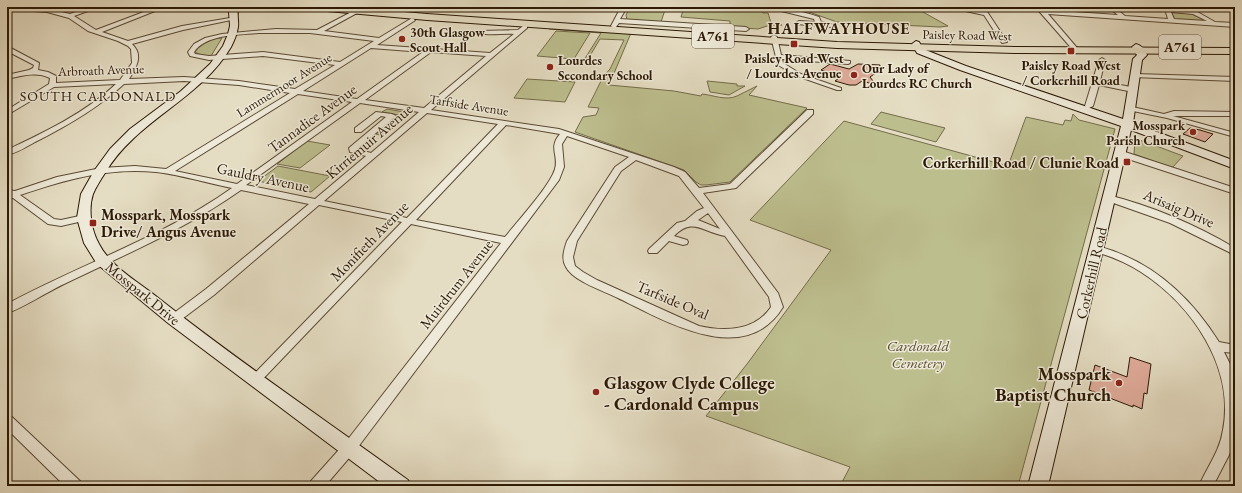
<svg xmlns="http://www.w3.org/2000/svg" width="1242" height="493" font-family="'EB Garamond',serif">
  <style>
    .green { fill: #bdbe8e; stroke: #746c4a }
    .building { fill: #dfab9a; stroke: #2b1905 }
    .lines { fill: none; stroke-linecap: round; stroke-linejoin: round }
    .street-casing { stroke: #5a4a34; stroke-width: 2 }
    .secondary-casing { stroke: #2b1905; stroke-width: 2 }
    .primary-casing { stroke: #2b1905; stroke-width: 2 }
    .street { fill: #eee9d8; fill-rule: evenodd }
    .secondary { fill: #eee9d8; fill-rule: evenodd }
    .primary { fill: #e5ddc3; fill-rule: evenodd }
    .poi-dot { fill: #8f2418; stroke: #eee9d8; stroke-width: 1.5 }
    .labels { text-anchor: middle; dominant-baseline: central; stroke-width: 3; stroke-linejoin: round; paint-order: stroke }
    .far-poi-label { font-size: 13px; font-weight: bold; fill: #2b1905; stroke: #eee9d8; text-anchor: start }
    .far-street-label { font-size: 13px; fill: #2b1905; stroke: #eee9d8 }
    .shield { fill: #eee9d8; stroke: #665744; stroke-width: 1 }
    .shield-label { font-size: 14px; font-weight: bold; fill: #2b1905 }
    .far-quarter-label { font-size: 14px; letter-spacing: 1px; fill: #2b1905; stroke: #eee9d8 }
    .street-label { font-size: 15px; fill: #2b1905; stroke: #eee9d8 }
    .poi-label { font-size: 15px; font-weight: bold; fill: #2b1905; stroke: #eee9d8; text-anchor: end }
    .park-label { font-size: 15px; font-style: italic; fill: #574b2e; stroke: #eee9d8 }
    .far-district-label { font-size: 16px; font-weight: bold; letter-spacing: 1px; fill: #2b1905; stroke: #eee9d8 }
    .near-poi-label { font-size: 18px; font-weight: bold; fill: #2b1905; stroke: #eee9d8; text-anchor: end }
  </style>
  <rect width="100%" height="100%" fill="#e5ddc3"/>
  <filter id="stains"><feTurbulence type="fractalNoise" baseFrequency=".005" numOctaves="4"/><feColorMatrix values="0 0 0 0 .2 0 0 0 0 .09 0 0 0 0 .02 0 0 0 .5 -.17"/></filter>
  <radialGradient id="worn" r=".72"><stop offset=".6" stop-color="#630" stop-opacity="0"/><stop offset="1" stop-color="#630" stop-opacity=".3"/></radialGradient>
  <path class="green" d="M630,7h36l-5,15 -34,-2 -1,-5z
    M684,7h68l8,2 3,4h5l3,10 11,2h-12l-12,4 -28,-2v-6l-49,-4z
    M795,7h119l34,19 -8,1 -103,-5z
    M1167,10l27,2 21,11 -44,-3z
    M550,27l81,6 -22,52 65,6 27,5 1,-2c11,1 24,7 35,2 7,-3 13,-7 20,-10l-8,9 58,13 -77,74 -24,3h-5l-5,-3 -12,-12 -109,-38 8,-15 13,-2 3,-7 -11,-1 15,-30 7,-8 14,-29 -24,-1 -12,20 -4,1 17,-27 -52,-4z
    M556,31l34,2 -16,26 -37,-3z
    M222,38l-11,18h-8l-8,-4c3,-10 17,-14 27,-14z
    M527,79l48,3 -10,20 -51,-4z
    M707,81l30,3v2h8l-16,9 -19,-3z
    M387,109l23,4 -26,23 -8,-2 23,-19 -17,-3z
    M881,112l64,16 -9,14 -65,-18z
    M1073,114l6,6 36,9 -97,357h-178l10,-19 -144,-51 41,-52 84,-114 -81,-30 94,-99 164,45 18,-49 37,8 2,-5 6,1z
    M1135,140l8,1 40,15 -11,12 -38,-14z
    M307,141l23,4 -30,23 -23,-4z
    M278,166l52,10 -19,16 -53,-11z"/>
  <path class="building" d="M830,64l19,5 9,-5 22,1v5l-10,7 6,8 -14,-4 -6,4h-7l-14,-4 7,-5 -21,-6z
    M1190,128l10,2 13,4 -8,8 -22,-8z
    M1130,357l21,7 -4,30 -3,-1 -2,16 -9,-4v2l-44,-17 6,-25 32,12z"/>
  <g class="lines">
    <defs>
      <path id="street" d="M7,7h32l31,7 20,-7h9l-25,9 22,14 61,-23h8l-63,25 26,9 54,-15 54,-9v2l-53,11 -51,14c12,11 4,24 -3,35l55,-2 55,4 56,8 40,-24 -72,-9 -54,4 -19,-4 -2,-4 6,-8 11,-6 17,-4 54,-5 41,1 44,-23h7l-44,24 55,7 33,-20 3,2 -1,1 -37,24 113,8 24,-19c-12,-1 -23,2 -35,-1v-2l39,-1 5,-4h4v2l-96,82 128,19 115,38 11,5 14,16 31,-4 77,-74h6v4l-77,74 -33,5 75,100 5,14c-38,62 -118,14 -165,-9 -14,-7 -45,-17 -52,-31 -5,-8 -2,-17 1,-26l48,-74 14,-10 -62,-21 -5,8 2,23 -5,13 -204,271 -30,35h-16l2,-5 34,-38 156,-200 -90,-19 -152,159 -4,2 -4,-2 -2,-3 2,-3 151,-155 -83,-17 -105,90 -36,27h-8l-2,-3 2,-3 36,-27 103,-85 -68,-14c-55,39 -117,65 -177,94 -17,8 -41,24 -57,29v-9c74,-40 156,-67 225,-116 -25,-5 -51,-13 -76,-16 -47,-5 -92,8 -136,23l34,24 7,1 23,-5 5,3 -2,2 -26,6 -13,-2 -35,-26 -6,2v-10l8,1 42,-14 44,-9 34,-2 31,3 124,-76 -51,-8 -55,-4 -60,3c-26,24 -57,42 -89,58 -9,5 -18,11 -28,13v-5c38,-18 78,-37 109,-66l-62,3 -47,28v-5l42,-26 1,-6c-14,-7 -29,-2 -43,1v-4l22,-5 4,-2 1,-3 -27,-14v-5l32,17 -1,7 10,2 8,4v7l64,-3 12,-17 -1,-14 -3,-3 -10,-5 -30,-10 -19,-13 -22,-6 -40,-3zM258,33h52l64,8 -34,21 -77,-10 -54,4 -14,-2 -1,-2c12,-18 45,-17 64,-19zM371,48l52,4 -66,47 -54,-8zM431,52l55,4 -62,52 -59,-8zM298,94l54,8 -115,82 -62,-13zM360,103l59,9 -48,41 -14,-4 39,-33 -4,-2 -16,-2 -21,16v4h6l20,-16 5,1 -37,31 1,4 16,4 -51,43 -69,-14zM427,113l71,11 -91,94 -83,-17zM506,125l54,9c-12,14 -1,21 -5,35 -5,17 -38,53 -50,68l-89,-17zM636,160l43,16 25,32 -7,3 -12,10 -8,2 -28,26 -1,2 1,2h8l12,-12 14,4 4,-1 1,-2 -1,-2 -13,-4c19,-19 28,-4 51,0l44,61 2,10c-16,24 -46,25 -72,19l-102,-46 -14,-8 -8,-6 -2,-9 4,-16 44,-70zM708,213l12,16 -22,-9z
        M621,7h6l-7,12 126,8 3,2 -3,2 -127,-8 -3,4h-4l-1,-1z
        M765,7c19,0 36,4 54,10l2,5 14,3 -3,2 -35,-3 -1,-1 3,-2 16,1 -1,-3z
        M947,7h11l23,5 -3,-5h6l23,35 -5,1 -18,-28z
        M1108,7h6l11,9 43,3 -3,-10 29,1 21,12 20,1v4l-187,-13 30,35 1,1 -3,2 -2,-1 -36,-41 3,-2 3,2 74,5zM1171,12l22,2 14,7 -33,-2z
        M774,35l3,2 4,18 69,6v2l-2,1 -66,-5 1,4 18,11 40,14v2h-4l-40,-14 -19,-11 -7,-28z
        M1102,58l3,2 -5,21 36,7 1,2 -4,2 -34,-7 -6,21 -4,2h-3l-1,-2 14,-46z
        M1135,74l100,3v4l-102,-4 -1,-1z
        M1128,106l36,8 10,-3 61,1v4h-62l62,17v4l-68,-19 -39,-8z
        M1116,151h6l113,37v6l-119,-39 -1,-2z
        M1108,195c44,11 88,30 127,53v7l-65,-32 -65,-23 -2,-2 2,-2z
        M1097,246c54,14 93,50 122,96l16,3v8l-11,-1 6,12 5,23v51l-6,17 -16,31h-14c8,-19 21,-35 24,-56 12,-63 -31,-125 -82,-158 -15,-10 -31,-16 -48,-21l-1,-2 1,-2z
        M7,416l5,1 68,64 2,5h-17l-58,-57z"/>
      <path id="secondary" d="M231,7h8c-3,7 0,13 -1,20 -1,7 -4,14 -7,20 -31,53 -95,73 -126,126 -4,6 -9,14 -12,21 -5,15 -2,36 6,50 11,22 39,38 58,53 81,64 167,122 251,183l3,6h-26l-217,-163 -71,-59 -13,-21 -7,-25 4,-24 13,-23 16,-22 20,-20 51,-38 29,-27 13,-18 5,-12 2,-8 -1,-14z
        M916,41l3,1 4,7 43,17 157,53 10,-60 4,-4 -5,-8 4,-3c6,2 9,5 11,11l-5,5 -9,63 102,38v8l-104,-39 -83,356h-20l93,-360 -161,-56 -43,-17 -5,-9z"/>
      <path id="primary" d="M312,7h34l81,7 410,28 178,5 220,1v6l-220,-1 -178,-5 -410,-28 -111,-10z"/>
    </defs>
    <use href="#street" class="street-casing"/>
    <use href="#secondary" class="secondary-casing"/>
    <use href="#primary" class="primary-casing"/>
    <use href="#street" class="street"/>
    <use href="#secondary" class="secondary"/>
    <use href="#primary" class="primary"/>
  </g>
  <g class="poi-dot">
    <circle cx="402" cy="39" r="4"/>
    <rect x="790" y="40" width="8" height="8" rx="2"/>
    <rect x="1067" y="47" width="8" height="8" rx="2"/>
    <circle cx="550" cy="67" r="4"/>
    <circle cx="854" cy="75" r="4"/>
    <circle cx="1193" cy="132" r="4"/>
    <rect x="1123" y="158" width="8" height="8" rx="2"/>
    <rect x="89" y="219" width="8" height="8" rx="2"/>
    <circle cx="1119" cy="383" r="4"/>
    <circle cx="596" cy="392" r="4"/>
  </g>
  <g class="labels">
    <g class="far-poi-label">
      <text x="410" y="32">30th Glasgow<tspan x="410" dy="15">Scout Hall</tspan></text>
      <text x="794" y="58" text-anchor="middle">Paisley Road West<tspan x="794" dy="15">/ Lourdes Avenue</tspan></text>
      <text x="558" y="60">Lourdes<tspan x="558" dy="15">Secondary School</tspan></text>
      <text x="1071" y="65" text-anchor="middle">Paisley Road West<tspan x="1071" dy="15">/ Corkerhill Road</tspan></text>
      <text x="862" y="68">Our Lady of<tspan x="862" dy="15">Lourdes RC Church</tspan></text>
      <text x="1185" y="125" text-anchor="end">Mosspark<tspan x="1185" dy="15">Parish Church</tspan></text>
    </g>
    <g class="far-street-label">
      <text transform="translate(967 35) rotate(1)">Paisley Road West</text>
      <text transform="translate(101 70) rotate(-2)">Arbroath Avenue</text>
      <text transform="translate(284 85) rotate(-32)">Lammermoor Avenue</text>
      <text transform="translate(469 105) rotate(9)">Tarfside Avenue</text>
    </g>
    <g class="shield">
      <rect x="692" y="24" width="42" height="24" rx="3"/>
      <rect x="1159" y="35" width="42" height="24" rx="3"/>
    </g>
    <g class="shield-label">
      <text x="713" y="36">A761</text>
      <text x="1180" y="47">A761</text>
    </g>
    <g class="far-quarter-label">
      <text x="98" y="96">SOUTH CARDONALD</text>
    </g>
    <g class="street-label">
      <text transform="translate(312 118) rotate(-36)">Tannadice Avenue</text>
      <text transform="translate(369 141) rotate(-40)">Kirriemuir Avenue</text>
      <text transform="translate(263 177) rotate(12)">Gauldry Avenue</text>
      <text transform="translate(1179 208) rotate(23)">Arisaig Drive</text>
      <text transform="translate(369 241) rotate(-46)">Monifieth Avenue</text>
      <text transform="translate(1091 273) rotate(-77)">Corkerhill Road</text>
      <text transform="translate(456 284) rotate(-52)">Muirdrum Avenue</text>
      <text transform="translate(143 293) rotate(39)">Mosspark Drive</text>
      <text transform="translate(673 300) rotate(23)">Tarfside Oval</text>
    </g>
    <g class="poi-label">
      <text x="1119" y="162">Corkerhill Road / Clunie Road</text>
      <text x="101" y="214" text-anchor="start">Mosspark, Mosspark<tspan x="101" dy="17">Drive/ Angus Avenue</tspan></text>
    </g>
    <g class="park-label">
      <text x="918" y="345">Cardonald<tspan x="918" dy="17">Cemetery</tspan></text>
    </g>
    <g class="far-district-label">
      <text x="839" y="28">HALFWAYHOUSE</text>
    </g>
    <g class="near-poi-label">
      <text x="1111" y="373">Mosspark<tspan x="1111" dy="21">Baptist Church</tspan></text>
      <text x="604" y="382" text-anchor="start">Glasgow Clyde College<tspan x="604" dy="21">- Cardonald Campus</tspan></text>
    </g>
  </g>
  <rect width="1242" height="493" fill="none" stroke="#e5ddc3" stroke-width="24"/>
  <rect x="8" y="8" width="1226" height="477" fill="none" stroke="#2b1905" stroke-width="2"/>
  <rect x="12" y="12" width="1218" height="469" fill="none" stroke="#2b1905"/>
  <rect width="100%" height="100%" filter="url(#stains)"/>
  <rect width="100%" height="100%" fill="url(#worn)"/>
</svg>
